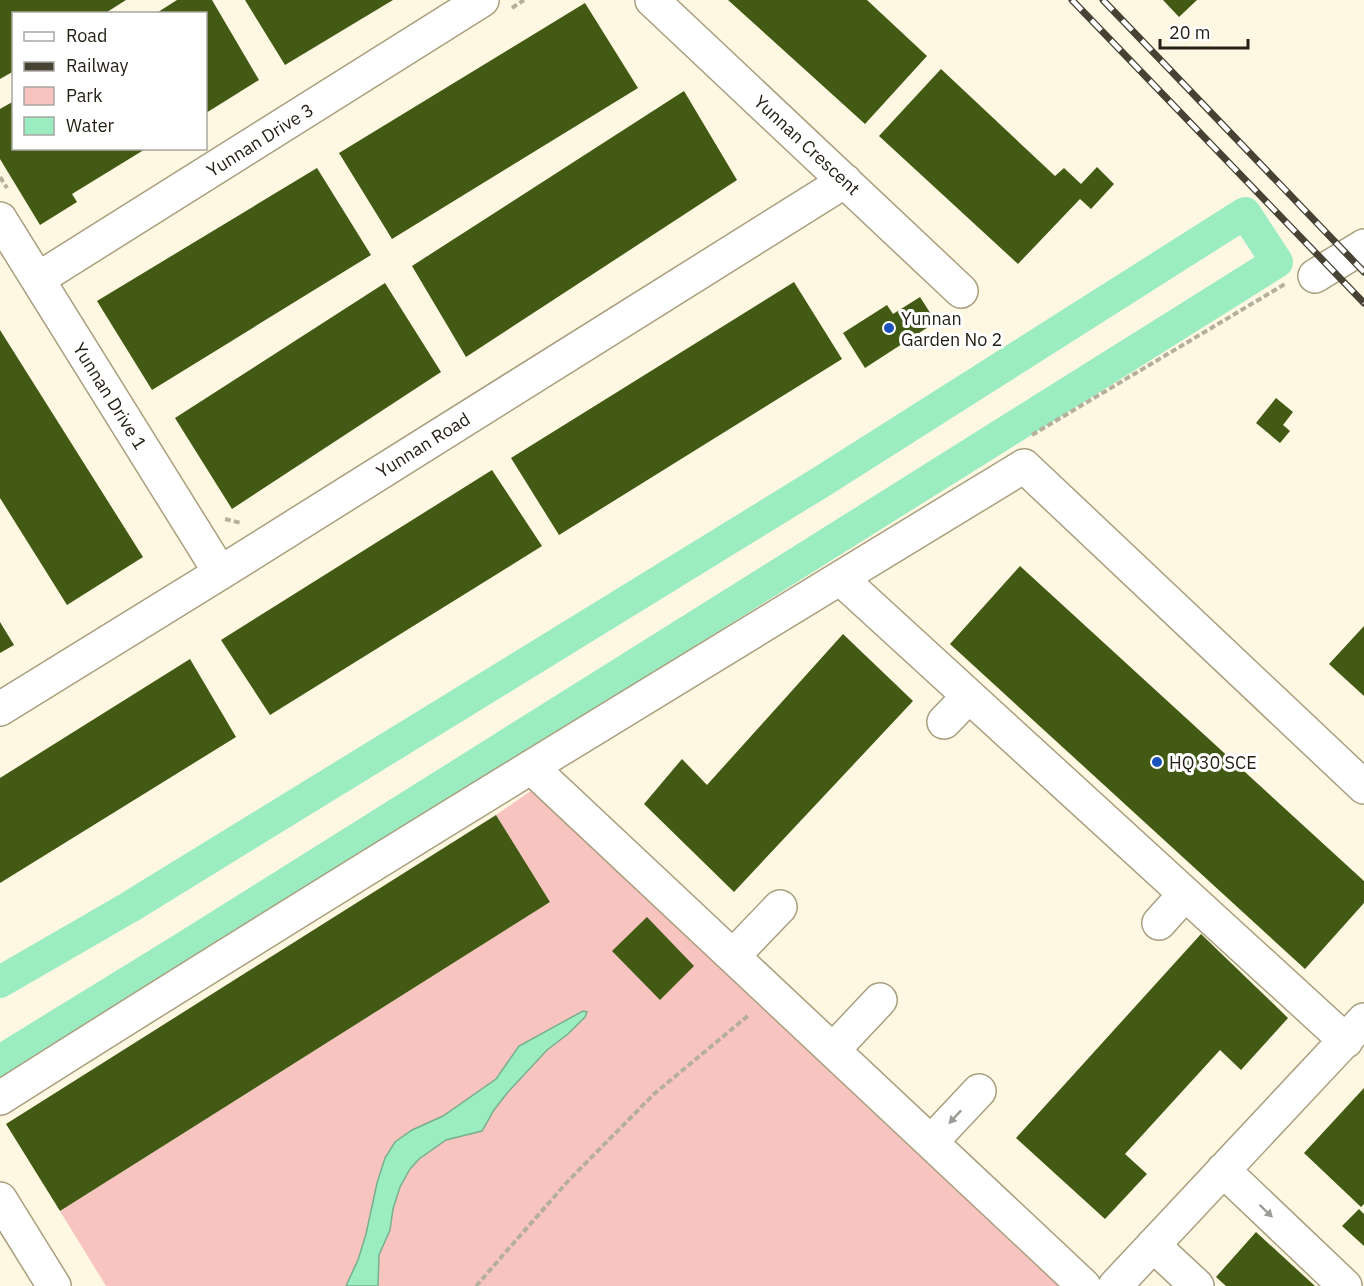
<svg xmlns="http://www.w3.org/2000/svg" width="1364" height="1286" font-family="'IBM Plex Sans',sans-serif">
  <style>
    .green { fill: #f7c4bf }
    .water { fill: #9becc1; stroke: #78af8d; stroke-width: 1.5 }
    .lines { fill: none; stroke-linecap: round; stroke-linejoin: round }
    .canal { stroke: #9becc1; stroke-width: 32 }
    .building { fill: #425a13 }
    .minor-casing { stroke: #a99f7e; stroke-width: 36 }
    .path { stroke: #b5af9c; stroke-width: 4; stroke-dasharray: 6 3; stroke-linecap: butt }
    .minor { stroke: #fff; stroke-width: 33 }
    .rail-casing { stroke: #464234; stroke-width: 7 }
    .rail { stroke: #fff; stroke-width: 4.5; stroke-dasharray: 14; stroke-linecap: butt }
    .oneway { fill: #9d9b95 }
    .poi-dot { fill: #1951bd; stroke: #fff; stroke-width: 2 }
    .labels { text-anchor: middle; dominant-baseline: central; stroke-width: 6; stroke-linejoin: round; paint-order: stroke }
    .street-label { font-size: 18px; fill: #252114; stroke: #fff }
    .poi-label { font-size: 18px; fill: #252114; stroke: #fff; text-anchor: start }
  </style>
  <rect width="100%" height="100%" fill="#fef7e2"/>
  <path class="green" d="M535,788l531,498h-960l-46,-75 490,-309 -54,-87z"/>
  <path class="water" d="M583,1011l4,1 -2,5 -17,17 -21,16 -39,42 -14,18 -12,21 -36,9 -27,19 -9,10 -10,18 -7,22 -3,21 -11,25 -1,31h-32l12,-26 8,-26 11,-51 8,-25 10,-16 17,-12 31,-14 53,-37 23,-33z"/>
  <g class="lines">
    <path class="canal" d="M0,982l128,-74 693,-426 424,-269 32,49 -1095,687 -182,112"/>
  </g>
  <path class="building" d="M0,0h126l-22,14h-90v57l-14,8z
    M177,0h35l47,80 -53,33v-99h-51z
    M245,0h148l-108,65z
    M728,0h139l60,56 -62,68z
    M1163,0h34l-18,17z
    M585,3l53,85 -246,151 -53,-86z
    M941,69l114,107 9,-8 17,16 16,-17 17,17 -23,25 -11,-10 -62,65 -139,-128z
    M684,91l53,89 -271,177 -54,-91z
    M14,101v47h133l-75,46 5,8 -37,23 -40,-66v-50z
    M317,168l54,87 -219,135 -55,-89z
    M794,282l48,77 -283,176 -48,-77z
    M385,283l56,89 -209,137 -57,-91z
    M920,297l16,25 -71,46 -22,-35 44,-28 6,9z
    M0,330l143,227 -76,48 -67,-107z
    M1276,398l17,14 -10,13 7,6 -10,12 -24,-20z
    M492,470l50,76 -272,169 -49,-75z
    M1020,566l344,315v22l-59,66 -355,-325z
    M0,622l14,23 -14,8z
    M1364,626v70l-35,-32z
    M843,634l70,67 -179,191 -90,-88 38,-45 25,26z
    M190,659l46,78 -236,146v-105z
    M496,815l54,87 -490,309 -54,-87z
    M647,917l47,49 -34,34 -48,-49z
    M1201,934l87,84 -47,52 -21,-20 -95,104 22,20 -42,45 -89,-81z
    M1364,1088v116l-3,3 -57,-54z
    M1359,1209l5,5v32l-22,-20z
    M1256,1232l59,54h-89l-10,-9z"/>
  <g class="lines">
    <defs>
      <path id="minor" d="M652,0l309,291
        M0,219l208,334 12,20
        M1315,276l49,-30
        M38,279l444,-279
        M840,578l506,463
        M0,709l220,-136 625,-392
        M944,722l25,-26
        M531,767l553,519
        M1159,923l26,-29
        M733,956l47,-49
        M833,1050l47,-50
        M0,1098c339,-215 681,-423 1024,-632l340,321
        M931,1142l48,-51
        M1223,1170l122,116
        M0,1199l54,87
        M1153,1245l44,41
        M1115,1286l249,-266"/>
    </defs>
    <use href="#minor" class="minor-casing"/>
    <path class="path" d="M512,8l12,-8
      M0,177l7,11
      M1032,435l253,-151
      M225,519l16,4
      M476,1286l93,-106 85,-86 96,-80"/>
    <use href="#minor" class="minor"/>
    <defs>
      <path id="rail" d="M1072,0l292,303
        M1103,0l261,272"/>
    </defs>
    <use href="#rail" class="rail-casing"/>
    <use href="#rail" class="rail"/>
  </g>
  <defs><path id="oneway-solid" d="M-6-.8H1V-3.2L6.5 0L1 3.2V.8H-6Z" transform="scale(1.5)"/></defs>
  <g class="oneway">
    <use href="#oneway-solid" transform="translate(955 1117) rotate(133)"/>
    <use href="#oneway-solid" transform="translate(1266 1211) rotate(44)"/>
  </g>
  <g class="poi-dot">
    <circle cx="889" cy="328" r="6"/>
    <circle cx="1157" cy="762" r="6"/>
  </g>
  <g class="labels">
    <g class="street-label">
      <text transform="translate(260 140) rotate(-32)">Yunnan Drive 3</text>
      <text transform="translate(807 145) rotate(43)">Yunnan Crescent</text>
      <text transform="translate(110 396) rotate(58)">Yunnan Drive 1</text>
      <text transform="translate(423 445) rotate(-32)">Yunnan Road</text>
    </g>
    <g class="poi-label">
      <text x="901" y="318">Yunnan<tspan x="901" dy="21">Garden No 2</tspan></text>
      <text x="1169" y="762">HQ 30 SCE</text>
    </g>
  </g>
  <rect x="12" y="12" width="195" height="138" fill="#ffffff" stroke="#a8a6a1" stroke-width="1.5"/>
  <rect x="24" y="32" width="30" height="9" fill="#ffffff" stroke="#a8a6a1" stroke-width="1.5"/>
  <text x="66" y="42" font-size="18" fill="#252114">Road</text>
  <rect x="24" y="62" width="30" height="9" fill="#464234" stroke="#a8a6a1" stroke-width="1.5"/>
  <text x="66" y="72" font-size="18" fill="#252114">Railway</text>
  <rect x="24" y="87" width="30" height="18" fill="#f7c4bf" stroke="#a8a6a1" stroke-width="1.5"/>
  <text x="66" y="102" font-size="18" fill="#252114">Park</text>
  <rect x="24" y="117" width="30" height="18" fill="#9becc1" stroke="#a8a6a1" stroke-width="1.5"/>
  <text x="66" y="132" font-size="18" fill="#252114">Water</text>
  <path d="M1160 39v9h88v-9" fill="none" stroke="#252114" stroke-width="3"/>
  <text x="1169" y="39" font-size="18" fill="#252114" stroke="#ffffff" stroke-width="4.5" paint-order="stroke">20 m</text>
</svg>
